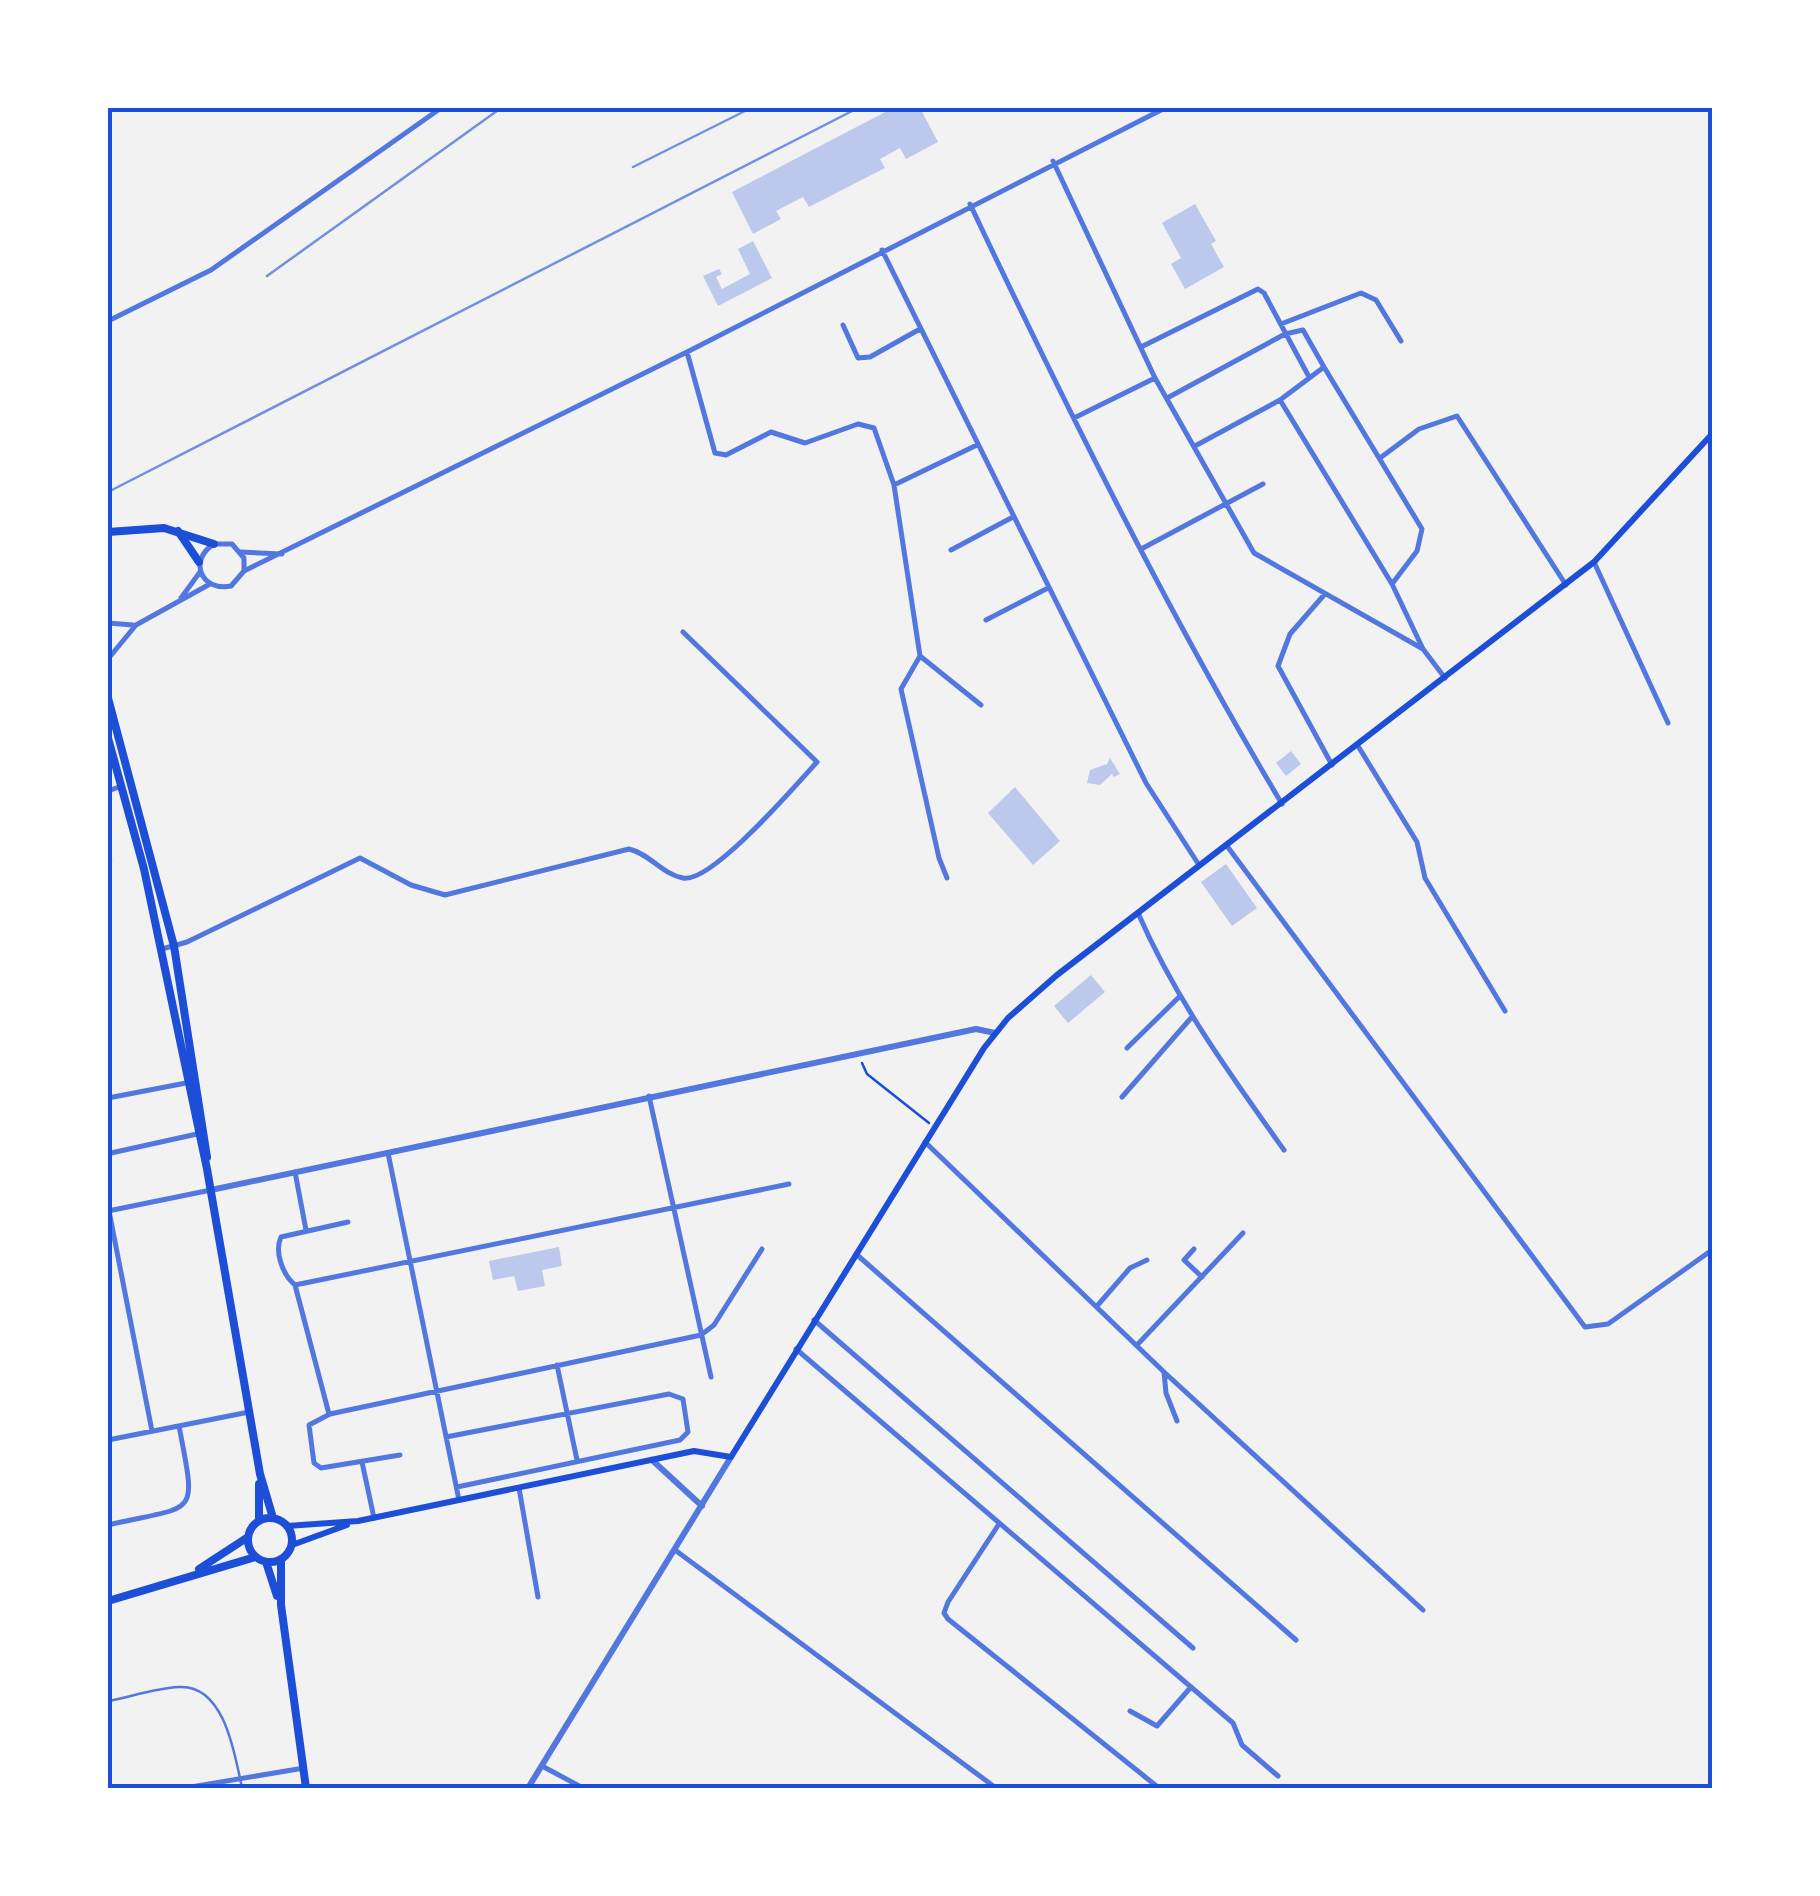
<svg xmlns="http://www.w3.org/2000/svg" width="1820" height="1896" font-family="Georgia,serif">
  <style>
    .building { fill: #bdc9ec }
    .lines { fill: none; stroke-linecap: round; stroke-linejoin: round }
    .path { stroke: #1d4ed8; stroke-width: 2.5 }
    .service { stroke: #5277de; stroke-width: 2.5 }
    .minor { stroke: #5277de; stroke-width: 5 }
    .tertiary { stroke: #5277de; stroke-width: 6 }
    .secondary { stroke: #1d4ed8; stroke-width: 6 }
    .primary { stroke: #1d4ed8; stroke-width: 8 }
    .rail { stroke: #7290e2; stroke-width: 2.5 }
    .neatline { fill: none; stroke: #1d4ed8; stroke-width: 4 }
  </style>
  <rect width="100%" height="100%" fill="#f2f2f2"/>
  <path class="building" d="M893,108h27l18,34 -32,17 -6,-11 -20,11 5,9 -76,39 -6,-10 -27,14 5,8 -28,15 -21,-42z
    M1195,204l21,37 -5,3 13,23 -39,22 -14,-25 10,-6 -19,-35z
    M753,241l19,37 -54,28 -15,-30 16,-7 3,5 -6,3 6,12 28,-15 -12,-25z
    M1291,751l10,13 -15,12 -10,-13z
    M1110,758l10,16 -6,3 -2,-3 -12,11 -13,-2 3,-13 17,-6z
    M1015,787l45,54 -27,24 -45,-52z
    M1226,864l31,44 -25,18 -31,-44z
    M1091,975l14,17 -37,31 -14,-17z
    M559,1247l3,19 -20,4 3,16 -27,5 -4,-15 -21,4 -4,-19z"/>
  <g class="lines">
    <path class="path" d="M862,1063l5,11 62,49"/>
    <path class="service" d="M108,1701c22,-4 48,-13 71,-14 46,-3 56,69 63,101"/>
    <path class="minor" d="M1053,161l102,217 99,175 169,96
      M970,204c96,203 197,407 312,600
      M882,250l264,533 53,82
      M108,321l103,-51 230,-162
      M1281,324l80,-31 15,7 25,41
      M843,325l15,33 12,-1 50,-28
      M1143,346l115,-57 6,4 44,82
      M687,352l28,101 11,2 45,-23 34,11 53,-19 16,4 20,57 26,171 61,49
      M1169,397l116,-63 18,-4 21,37
      M1280,400l112,184 31,65 22,29
      M1074,418l81,-40
      M1195,446l85,-46 44,-33 98,162 -5,22 -25,33
      M1380,458l39,-29 38,-13 109,169
      M894,485l83,-40
      M1143,548l120,-64
      M951,550l62,-33
      M241,552l41,2
      M1594,562l74,161
      M244,571v-13l-12,-14h-18c-26,16 -13,48 17,42l13,-15 443,-219 478,-244
      M1324,595l-34,39 -12,32 54,99
      M181,598l19,-26
      M986,620l62,-32
      M108,623l25,2
      M920,656l-19,33 38,169 8,20
      M108,659l28,-34 74,-41
      M1358,746l59,96 8,36 80,133
      M108,791l14,-5
      M1227,846l358,481 23,-3 104,-74
      M1138,913c38,87 91,160 146,237
      M162,949l25,-7 173,-84 51,27 34,10 184,-46c21,5 33,25 54,29 28,6 113,-93 134,-116l-134,-130
      M1127,1048l51,-50
      M649,1096l62,281
      M1122,1097l69,-79
      M108,1098l78,-15
      M925,1142l239,230 259,238
      M111,1153l86,-19
      M388,1153l71,347
      M295,1172l11,58
      M108,1211l103,-21
      M109,1211l43,220
      M1194,1249l-10,11 18,17
      M856,1254l440,386
      M295,1285l494,-101
      M1097,1306l33,-38 17,-8
      M814,1320l379,328
      M1137,1345l106,-112
      M796,1349l437,374 9,22 36,31
      M557,1365l20,95
      M1164,1372l2,21 11,28
      M329,1414l-34,-129c-12,-10 -21,-33 -14,-48l67,-15
      M446,1437l223,-43 14,5 5,33 -8,8 -223,47
      M108,1440l141,-28
      M400,1455l-79,13 -7,-5 -5,-38 21,-11 371,-79 13,-10 48,-76
      M362,1462l12,56
      M519,1488l19,109
      M999,1524l-51,78 -4,11 4,6 211,169
      M108,1525c90,-21 89,-5 71,-99
      M675,1550l321,238
      M1130,1711l27,15 34,-39
      M542,1766l41,22
      M185,1788l119,-20"/>
    <path class="tertiary" d="M211,1190l765,-161 19,4
      M652,1460l50,46
      M528,1788l203,-331"/>
    <path class="secondary" d="M287,1526l71,-5 336,-70 37,6 253,-409 24,-30 49,-43 537,-413 118,-128
      M292,1545l55,-20"/>
    <path class="primary" d="M178,531l21,31
      M108,532l56,-4 50,16
      M108,698l66,248 33,211
      M108,738l36,131 63,300 53,305 13,44
      M248 1540a22 22 0 1 1 44 0a22 22 0 1 1-44 0Z
      M259,1521v-37
      M281,1559v46l25,183
      M266,1562l11,34
      M199,1569l49,-32
      M108,1601l147,-44"/>
    <path class="rail" d="M633,167l118,-59
      M267,276l234,-168
      M108,492l750,-384
      M108,857l3,2"/>
  </g>
  <rect width="1820" height="1896" fill="none" stroke="#ffffff" stroke-width="220"/>
  <rect x="110" y="110" width="1600" height="1676" class="neatline"/>
</svg>
